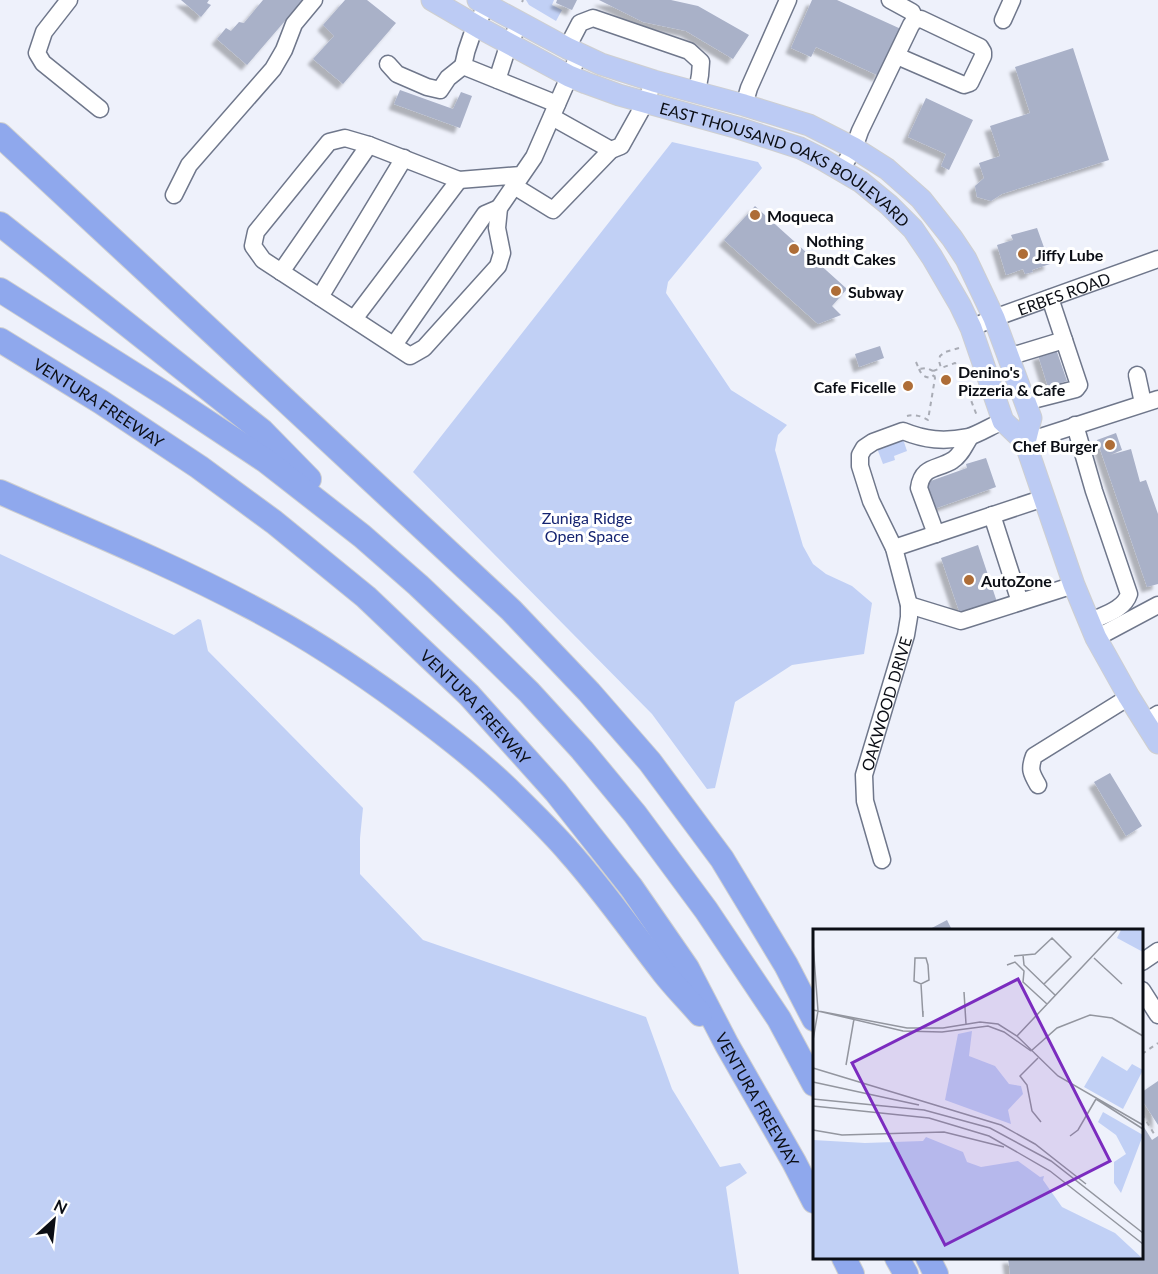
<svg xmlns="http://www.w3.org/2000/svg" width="1158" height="1274" font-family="Lato,sans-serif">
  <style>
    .green { fill: #c1d0f5 }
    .building { fill: #a9b1c8; filter: url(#shadow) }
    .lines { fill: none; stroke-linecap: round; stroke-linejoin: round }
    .minor-casing { stroke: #6f778b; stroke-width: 19 }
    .major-casing { stroke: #cecfd0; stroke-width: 23 }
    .highway-casing { stroke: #cecfd0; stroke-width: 26 }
    .path { stroke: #a9acb5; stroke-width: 2; stroke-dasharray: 4.5 4.5; stroke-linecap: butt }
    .minor { stroke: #fff; stroke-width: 16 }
    .major { stroke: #bccbf4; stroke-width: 21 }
    .highway { stroke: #8fa8ed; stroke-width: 24 }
    .poi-dot { fill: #ae6d37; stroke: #fff; stroke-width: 2 }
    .labels { text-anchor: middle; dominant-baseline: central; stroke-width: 6; stroke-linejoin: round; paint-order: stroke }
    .street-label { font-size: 16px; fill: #0b0e15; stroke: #fff }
    .poi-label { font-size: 16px; font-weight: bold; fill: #0b0e15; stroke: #fff; text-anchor: start }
    .park-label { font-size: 16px; fill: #152471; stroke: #fff }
    .inset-road { fill: none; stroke: #93969f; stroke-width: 1.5 }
    .view { fill: #7b2cbf; fill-opacity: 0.15; stroke: #7b2cbf; stroke-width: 3 }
    .inset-edge { fill: none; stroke: #0b0e15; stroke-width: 3 }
  </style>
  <defs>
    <filter id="shadow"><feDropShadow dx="-5.5" dy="5.5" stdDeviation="1.5" flood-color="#0004"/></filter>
  </defs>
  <rect width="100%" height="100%" fill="#eef1fb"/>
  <path class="green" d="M526,0h28l-2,5 10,5 -6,11 -27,-16z
    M672,142l86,20 4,6 -94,114 -2,11 65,97 56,35 -9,10 -3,15 28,96 10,18 13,10 26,12 20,17 -8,51 -72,11 -57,37 -20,86 -8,1 -55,-75 -239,-242z
    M903,439l4,12 -13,5 1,4 -12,4 -6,-16z
    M0,554l174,81 24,-16 3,1 7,31 155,157 -3,30v36l63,66 223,77 26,72 48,78 20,-4 7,10 -21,14 13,87h-739z"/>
  <path class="building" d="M181,0h28l-2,3 4,2 -10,12z
    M263,0h40l-56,65 -30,-26 9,-11 5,3 8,-9 5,1z
    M345,0h22l29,23 -53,61 -30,-25 21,-23 -11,-11z
    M557,0h20l-5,10 -16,-7z
    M599,0h72l27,6 51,29 -16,24 -47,-28 -43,-9z
    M812,0h25l64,29 -22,47 -63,-29 -5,10 -20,-9z
    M1073,48l36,112 -107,34 -11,7 -14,-4 -2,-11 9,-8 -5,-15 21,-7 -10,-30 40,-13 -15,-46z
    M400,90l53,19 8,-17 11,4 -12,32 -66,-24z
    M926,98l47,22 -24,50 -8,-4 5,-12 -38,-17z
    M755,206l92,83 -15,17 9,9 -23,9 -94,-84z
    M1037,228l13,36 -18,6 1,2 -8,2 -2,-5 -17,6 -9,-30 16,-5 -2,-5z
    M880,346l4,12 -25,9 -4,-13z
    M1056,349l11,32 -19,6 -10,-32z
    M1116,433l6,17 -12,5 21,-6 9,33 6,-2 12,34v70l-11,3 -50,-147z
    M986,458l10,29 -62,22 -9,-26 42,-15 -1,-4z
    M978,545l19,57 -37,12 -19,-56z
    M1110,773l32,53 -16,10 -32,-54z
    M947,920l5,10h-24z
    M1158,1081v44l-16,-25v-8z
    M1142,1124l10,16 6,-4v138h-148l-2,-16h134z"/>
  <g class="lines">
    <defs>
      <g id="minor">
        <path d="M69,0l-25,32 -7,21 6,10 57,46"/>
        <path d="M890,0l22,12 3,8"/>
        <path d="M487,5c-12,20 -20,38 -24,61l94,38"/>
        <path d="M1003,20l9,-20"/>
        <path d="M567,48l13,-25 13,-5 96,33 12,11 -1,13 -3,17"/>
        <path d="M388,64l9,10 30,13 13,3 8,-12 15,-12"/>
        <path d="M498,80l1,-6 10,-31 11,-20"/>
        <path d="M744,105l5,-17 39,-88"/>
        <path d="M552,117l59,33"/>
        <path d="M841,170l13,-22 6,-17 51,-106 4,-5 6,-1 59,28 3,5v4l-13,27 -6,2 -67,-29"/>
        <path d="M521,175l-62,5 -90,-35 -24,-7 -16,4 -73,90 -3,14 10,14 147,96 14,-8 74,-82 4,-13 -5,-25 2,-20 35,-51 45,-103"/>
        <path d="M514,186l39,24 58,-60 10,-4 24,-43 9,-22"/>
        <path d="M174,195l15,-30 84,-96 11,-19 10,-26 20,-24"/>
        <path d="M281,272l88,-127"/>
        <path d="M320,297l84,-139"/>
        <path d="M354,319l105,-139"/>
        <path id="s1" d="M971,328l23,-10 164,-59"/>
        <path d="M394,345l91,-131 14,-6"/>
        <path d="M1008,357l56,-17"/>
        <path d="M1137,375l6,28"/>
        <path d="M1025,402l51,-13 3,-4 -29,-87"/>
        <path d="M1075,425l19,66 35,103c-5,16 -26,21 -40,28"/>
        <path d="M1025,442l133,-43"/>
        <path d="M992,515l28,87"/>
        <path d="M936,534l-17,-46c3,-23 19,-18 34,-28 8,-5 12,-15 17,-23"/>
        <path d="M894,548l150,-50"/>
        <path d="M909,605l52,16 113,-36"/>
        <path d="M1096,638l62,-33"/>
        <path d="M1145,722l13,-8"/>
        <path d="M1038,785c-7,-12 -9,-16 -4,-29l95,-59"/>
        <path id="s2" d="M882,860l-17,-59 -1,-26 42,-140 3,-18v-12l-15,-57 -23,-47 -11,-35v-11l4,-7 9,-6 30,-11c22,9 41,11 65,6 9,-2 25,-12 35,-16"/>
        <path d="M1142,962l16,-11"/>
        <path d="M1142,990l16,25"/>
      </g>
      <g id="major">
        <path id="s3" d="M432,0l48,28 89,48 17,7 33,12 119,33 62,20 20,10 41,24 28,23 24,24 19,28 28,48 11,23 32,93 22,21 49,143 22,53 33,59 29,46"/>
        <path d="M478,0l89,48 34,16 53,17 90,24 65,20 45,23 33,21 34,30 31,39 14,21 28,59 37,100 -6,24"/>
      </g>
      <g id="highway">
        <path d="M0,135l511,475 78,82 61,70 72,97 64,106 28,54"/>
        <path d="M0,224l262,207 47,48"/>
        <path d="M0,290l165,104 101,67 96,75 56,49 60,57 51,50 53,58 53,64 71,96 73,109 35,65"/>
        <path id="s4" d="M0,340l101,62 98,65 75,55 92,75 103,98 87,97 75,95 56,81 40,77 67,117 20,39"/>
        <path d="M0,492c84,37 170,72 251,115 54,28 104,61 153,97 39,29 77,58 111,92 18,18 37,36 54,56 34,38 63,80 95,121 11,14 24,27 36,41"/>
        <path d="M844,1258l8,16"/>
        <path d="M897,1258l9,16"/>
        <path d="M928,1258l8,16"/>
      </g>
    </defs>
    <use href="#minor" class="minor-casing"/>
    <use href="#major" class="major-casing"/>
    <use href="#highway" class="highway-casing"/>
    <path class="path" d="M522,2l1,-2
      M959,348l-14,4 -5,4 -1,5 2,7 14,-5 3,3 19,50
      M916,362l3,7 8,-1 6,3
      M919,369c3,7 6,8 12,9l3,-3
      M907,416c7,-2 15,0 21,4l7,-42 -2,-7 8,-3
      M1142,1054l16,-11
      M1142,1114l14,23"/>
    <use href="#minor" class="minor"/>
    <use href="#major" class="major"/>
    <use href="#highway" class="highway"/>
  </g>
  <g class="poi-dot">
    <circle cx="755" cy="215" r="6"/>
    <circle cx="794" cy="249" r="6"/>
    <circle cx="1023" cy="254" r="6"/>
    <circle cx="836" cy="291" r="6"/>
    <circle cx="946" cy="380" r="6"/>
    <circle cx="908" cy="386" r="6"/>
    <circle cx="1110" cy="445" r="6"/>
    <circle cx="969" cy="580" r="6"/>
  </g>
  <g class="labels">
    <g class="street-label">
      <text stroke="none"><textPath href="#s3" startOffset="392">EAST THOUSAND OAKS BOULEVARD</textPath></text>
      <text stroke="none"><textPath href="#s1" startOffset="99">ERBES ROAD</textPath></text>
      <text stroke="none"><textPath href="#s4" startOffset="117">VENTURA FREEWAY</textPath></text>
      <text stroke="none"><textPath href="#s2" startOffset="162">OAKWOOD DRIVE</textPath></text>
      <text stroke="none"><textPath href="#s4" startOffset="603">VENTURA FREEWAY</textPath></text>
      <text stroke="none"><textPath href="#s4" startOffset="1089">VENTURA FREEWAY</textPath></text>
    </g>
    <g class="poi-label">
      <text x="767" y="215">Moqueca</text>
      <text x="806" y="240">Nothing<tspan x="806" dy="18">Bundt Cakes</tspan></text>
      <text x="1035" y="254">Jiffy Lube</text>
      <text x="848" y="291">Subway</text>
      <text x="958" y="371">Denino's<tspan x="958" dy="18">Pizzeria &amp; Cafe</tspan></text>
      <text x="896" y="386" text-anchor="end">Cafe Ficelle</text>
      <text x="1098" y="445" text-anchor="end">Chef Burger</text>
      <text x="981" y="580">AutoZone</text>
    </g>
    <g class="park-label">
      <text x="587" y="517">Zuniga Ridge<tspan x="587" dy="18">Open Space</tspan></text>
    </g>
  </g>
  <g transform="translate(813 929)">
    <rect width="330" height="330" fill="#eef1fb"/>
    <path d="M308,1h22v22l-26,-14zM159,102l-3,25 26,10 14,18 12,2 2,8 -15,16 3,14 -66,-24 13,-66zM289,127l25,15 5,-7 11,6 -20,39 -39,-22zM290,183l40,23 -22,58 -7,-10v-21l12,-8 -10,-19 -18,-13zM113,208l37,15 4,10 14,5 37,-6 22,16 4,-1 -1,4 19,27 53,26 27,25h-329v-118l52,3 58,-2z" fill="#c1d0f5"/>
    <path class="inset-road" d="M0,14l5,68 -5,29M210,26l1,10 31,30M201,27l21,-2 17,-16 19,19 -27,27M102,29h11l2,7 1,15 -8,4 -7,-3zM281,29l28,26M194,36l8,-3 9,9 -1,11 24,22M108,55l2,33v-6M151,63l2,32M0,81l94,18h36l37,-6 18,2 19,12 41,40 85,49M5,82l85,20 39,1 46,-6 16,6 27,19M204,107l100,-106M218,122l26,-23 33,-13 22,3 31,18M225,129l-18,18 7,9 5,26 9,11M33,136l8,-46M0,139l188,57 34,19 51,40M0,153l106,23M0,170l111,11 66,18 61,33 92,72M283,170l47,30M0,177l116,12 60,18 61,35 93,73M0,201l29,5 102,-3 60,15M257,207l8,-6 18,-31"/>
    <path class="view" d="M205,50l92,182 -165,84 -93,-182z"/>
    <rect width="330" height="330" class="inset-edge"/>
  </g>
  <g transform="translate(54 1220) rotate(27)" stroke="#ffffff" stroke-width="4.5" paint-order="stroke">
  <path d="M0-4.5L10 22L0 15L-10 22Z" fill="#0b0e15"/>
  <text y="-9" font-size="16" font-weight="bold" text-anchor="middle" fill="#0b0e15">N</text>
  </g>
</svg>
